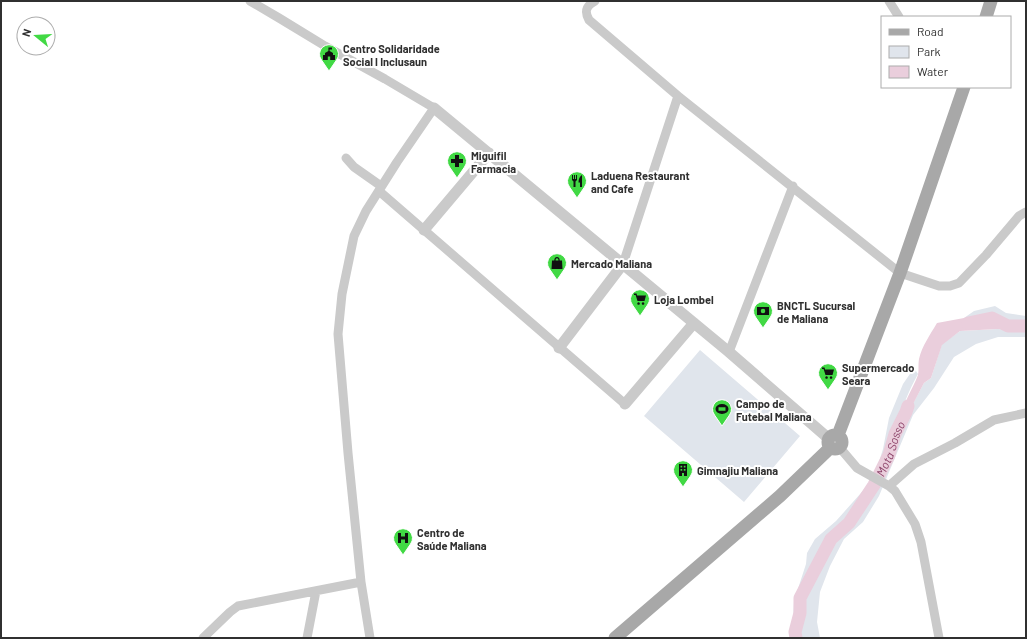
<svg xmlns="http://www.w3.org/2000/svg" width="1027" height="639" font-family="Barlow,sans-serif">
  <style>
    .green { fill: #e0e5ec }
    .water { fill: #eacedc }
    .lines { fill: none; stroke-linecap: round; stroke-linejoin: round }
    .river { stroke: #eacedc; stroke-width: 13 }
    .minor { stroke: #cacaca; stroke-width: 9 }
    .tertiary { stroke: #cacaca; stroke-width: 11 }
    .primary { stroke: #a8a8a8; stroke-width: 13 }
    .labels { text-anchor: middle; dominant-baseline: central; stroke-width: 4; stroke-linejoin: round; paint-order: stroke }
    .poi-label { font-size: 11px; font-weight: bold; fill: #303030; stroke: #fff; text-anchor: start }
    .water-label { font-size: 12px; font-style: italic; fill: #8d446a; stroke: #fff }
  </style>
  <rect width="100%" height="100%" fill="#fff"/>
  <path class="green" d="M995,306l11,7 20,3v6l-62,-4 10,-7z
    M998,329l28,2v6h-28l-22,7 -22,13 -20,31 -21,27 -34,81 -16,26 -19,17 -14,27 -10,26 -3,30 3,16h-28l2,-37 12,-37 1,-11 8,-14 21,-18 33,-37 9,-19 5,-16 6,-31 14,-34 11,-16 4,6c-7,13 -19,36 -16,50l22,-41 7,-5 11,-34 18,-13z
    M700,350l100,86 -56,66 -100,-86z"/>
  <path class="water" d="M964,318l62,4v9l-28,-2 -38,2 -18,14 -11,33 -7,5 -22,42c-3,-17 10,-34 16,-50 1,-5 0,-10 1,-16 3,-13 11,-24 18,-36z"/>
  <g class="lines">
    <g class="river">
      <path d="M968,323l24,-5 16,8h18"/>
      <path id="s1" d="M796,638l-1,-6 5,-19v-15l31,-59 18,-16 25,-38 15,-30 6,-21 11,-22 2,-6"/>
    </g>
    <path class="minor" d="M250,1l29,17 46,28 60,33 49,29 -37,54 -31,49 -12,25 -12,58 -4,40 10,119 13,129 9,56
      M595,1c-9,5 -11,10 -6,19l89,76 -55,168
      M889,1l10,16
      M678,96l222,177 39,13h11l9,-3 27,-28 33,-39 7,-4
      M346,158l8,9 27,19
      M379,191l246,213
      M729,352l64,-166
      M840,448l17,20 32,18 6,5 20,33 6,18 18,96
      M889,486l25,-22 41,-21 39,-23 32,-7
      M203,638l27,-26 8,-6 123,-24
      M307,638l9,-47"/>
    <path class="tertiary" d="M434,108l295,244 99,86
      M424,230l65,-77
      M559,348l64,-84
      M625,404l69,-81"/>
    <path class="primary" d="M986,17l5,-16
      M828 442a7 7 0 1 1 14 0a7 7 0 1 1-14 0Z
      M838,435l62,-162 64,-186
      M615,638l165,-142 50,-48"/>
  </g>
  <defs>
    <symbol id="civic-pin" viewBox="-11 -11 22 30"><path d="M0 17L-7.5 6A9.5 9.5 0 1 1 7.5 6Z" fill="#41d944" stroke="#fff"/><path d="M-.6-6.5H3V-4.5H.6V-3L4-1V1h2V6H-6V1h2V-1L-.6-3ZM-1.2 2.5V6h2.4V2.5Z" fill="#111"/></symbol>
    <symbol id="pharmacy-pin" viewBox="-11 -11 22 30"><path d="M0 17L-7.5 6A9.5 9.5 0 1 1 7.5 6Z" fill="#41d944" stroke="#fff"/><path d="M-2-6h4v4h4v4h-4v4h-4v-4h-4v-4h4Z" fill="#111"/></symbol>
    <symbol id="restaurant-pin" viewBox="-11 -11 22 30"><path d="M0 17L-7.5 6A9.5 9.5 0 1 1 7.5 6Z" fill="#41d944" stroke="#fff"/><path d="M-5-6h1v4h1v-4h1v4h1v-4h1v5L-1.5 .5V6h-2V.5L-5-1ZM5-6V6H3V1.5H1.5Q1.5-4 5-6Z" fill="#111"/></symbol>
    <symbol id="shop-pin" viewBox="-11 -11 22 30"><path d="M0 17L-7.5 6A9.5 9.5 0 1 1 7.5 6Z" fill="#41d944" stroke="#fff"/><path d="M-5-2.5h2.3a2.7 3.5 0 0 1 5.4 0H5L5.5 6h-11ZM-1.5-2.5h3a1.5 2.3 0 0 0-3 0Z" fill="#111"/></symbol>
    <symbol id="supermarket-pin" viewBox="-11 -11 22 30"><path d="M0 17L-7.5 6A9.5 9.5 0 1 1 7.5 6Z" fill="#41d944" stroke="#fff"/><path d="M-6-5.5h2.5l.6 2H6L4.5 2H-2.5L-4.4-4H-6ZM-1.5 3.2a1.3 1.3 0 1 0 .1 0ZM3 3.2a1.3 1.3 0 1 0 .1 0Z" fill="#111"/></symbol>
    <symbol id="bank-pin" viewBox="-11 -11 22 30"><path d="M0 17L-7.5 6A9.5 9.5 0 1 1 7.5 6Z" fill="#41d944" stroke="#fff"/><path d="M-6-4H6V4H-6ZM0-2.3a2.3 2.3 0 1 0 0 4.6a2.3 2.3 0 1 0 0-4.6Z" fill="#111"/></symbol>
    <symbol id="stadium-pin" viewBox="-11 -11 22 30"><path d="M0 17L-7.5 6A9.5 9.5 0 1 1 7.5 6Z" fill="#41d944" stroke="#fff"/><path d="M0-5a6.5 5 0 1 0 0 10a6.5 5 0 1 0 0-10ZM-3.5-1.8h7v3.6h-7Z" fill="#111"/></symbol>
    <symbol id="building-pin" viewBox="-11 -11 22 30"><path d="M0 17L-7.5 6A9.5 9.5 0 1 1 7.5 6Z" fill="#41d944" stroke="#fff"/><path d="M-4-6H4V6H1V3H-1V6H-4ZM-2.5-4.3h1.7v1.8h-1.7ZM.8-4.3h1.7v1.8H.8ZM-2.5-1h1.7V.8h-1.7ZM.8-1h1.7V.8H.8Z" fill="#111"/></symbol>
    <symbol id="hospital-pin" viewBox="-11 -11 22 30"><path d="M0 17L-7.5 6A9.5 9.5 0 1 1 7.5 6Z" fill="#41d944" stroke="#fff"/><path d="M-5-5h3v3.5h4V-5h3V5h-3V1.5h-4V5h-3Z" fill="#111"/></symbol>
  </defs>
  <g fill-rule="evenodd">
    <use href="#civic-pin" x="318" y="43" width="22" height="30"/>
    <use href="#pharmacy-pin" x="446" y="150" width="22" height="30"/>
    <use href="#restaurant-pin" x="566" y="170" width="22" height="30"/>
    <use href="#shop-pin" x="546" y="252" width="22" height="30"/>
    <use href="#supermarket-pin" x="629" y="288" width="22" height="30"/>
    <use href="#bank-pin" x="752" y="300" width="22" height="30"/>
    <use href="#supermarket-pin" x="817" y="362" width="22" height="30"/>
    <use href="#stadium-pin" x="711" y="398" width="22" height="30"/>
    <use href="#building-pin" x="672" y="459" width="22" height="30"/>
    <use href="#hospital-pin" x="392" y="527" width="22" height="30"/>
  </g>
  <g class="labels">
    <g class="poi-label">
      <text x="343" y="48">Centro Solidaridade<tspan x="343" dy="13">Social I Inclusaun</tspan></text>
      <text x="471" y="155">Miguifil<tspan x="471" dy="13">Farmacia</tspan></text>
      <text x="591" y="175">Laduena Restaurant<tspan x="591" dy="13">and Cafe</tspan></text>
      <text x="571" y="263">Mercado Maliana</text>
      <text x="654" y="299">Loja Lombel</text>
      <text x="777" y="305">BNCTL Sucursal<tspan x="777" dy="13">de Maliana</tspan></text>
      <text x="842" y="367">Supermercado<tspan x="842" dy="13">Seara</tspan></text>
      <text x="736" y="403">Campo de<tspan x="736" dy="13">Futebal Maliana</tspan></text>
      <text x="697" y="470">Gimnajiu Maliana</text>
      <text x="417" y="532">Centro de<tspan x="417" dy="13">Saúde Maliana</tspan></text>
    </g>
    <g class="water-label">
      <text stroke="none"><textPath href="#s1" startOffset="217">Mota Sosso</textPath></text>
    </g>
  </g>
  <rect width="1027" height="639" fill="none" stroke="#303030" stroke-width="4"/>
  <rect x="881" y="16" width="130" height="72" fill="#ffffff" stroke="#acacac"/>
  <rect x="889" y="29" width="20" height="6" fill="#a8a8a8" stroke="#acacac"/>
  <text x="917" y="36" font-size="12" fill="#303030">Road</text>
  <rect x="889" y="46" width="20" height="12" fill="#e0e5ec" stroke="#acacac"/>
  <text x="917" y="56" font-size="12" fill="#303030">Park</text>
  <rect x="889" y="66" width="20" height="12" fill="#eacedc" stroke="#acacac"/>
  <text x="917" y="76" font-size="12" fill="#303030">Water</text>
  <g transform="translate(36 36) rotate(288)"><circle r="19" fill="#ffffff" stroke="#acacac"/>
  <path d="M0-3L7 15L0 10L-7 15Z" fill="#41d944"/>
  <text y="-6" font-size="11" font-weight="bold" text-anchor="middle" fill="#303030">N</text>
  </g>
</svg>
